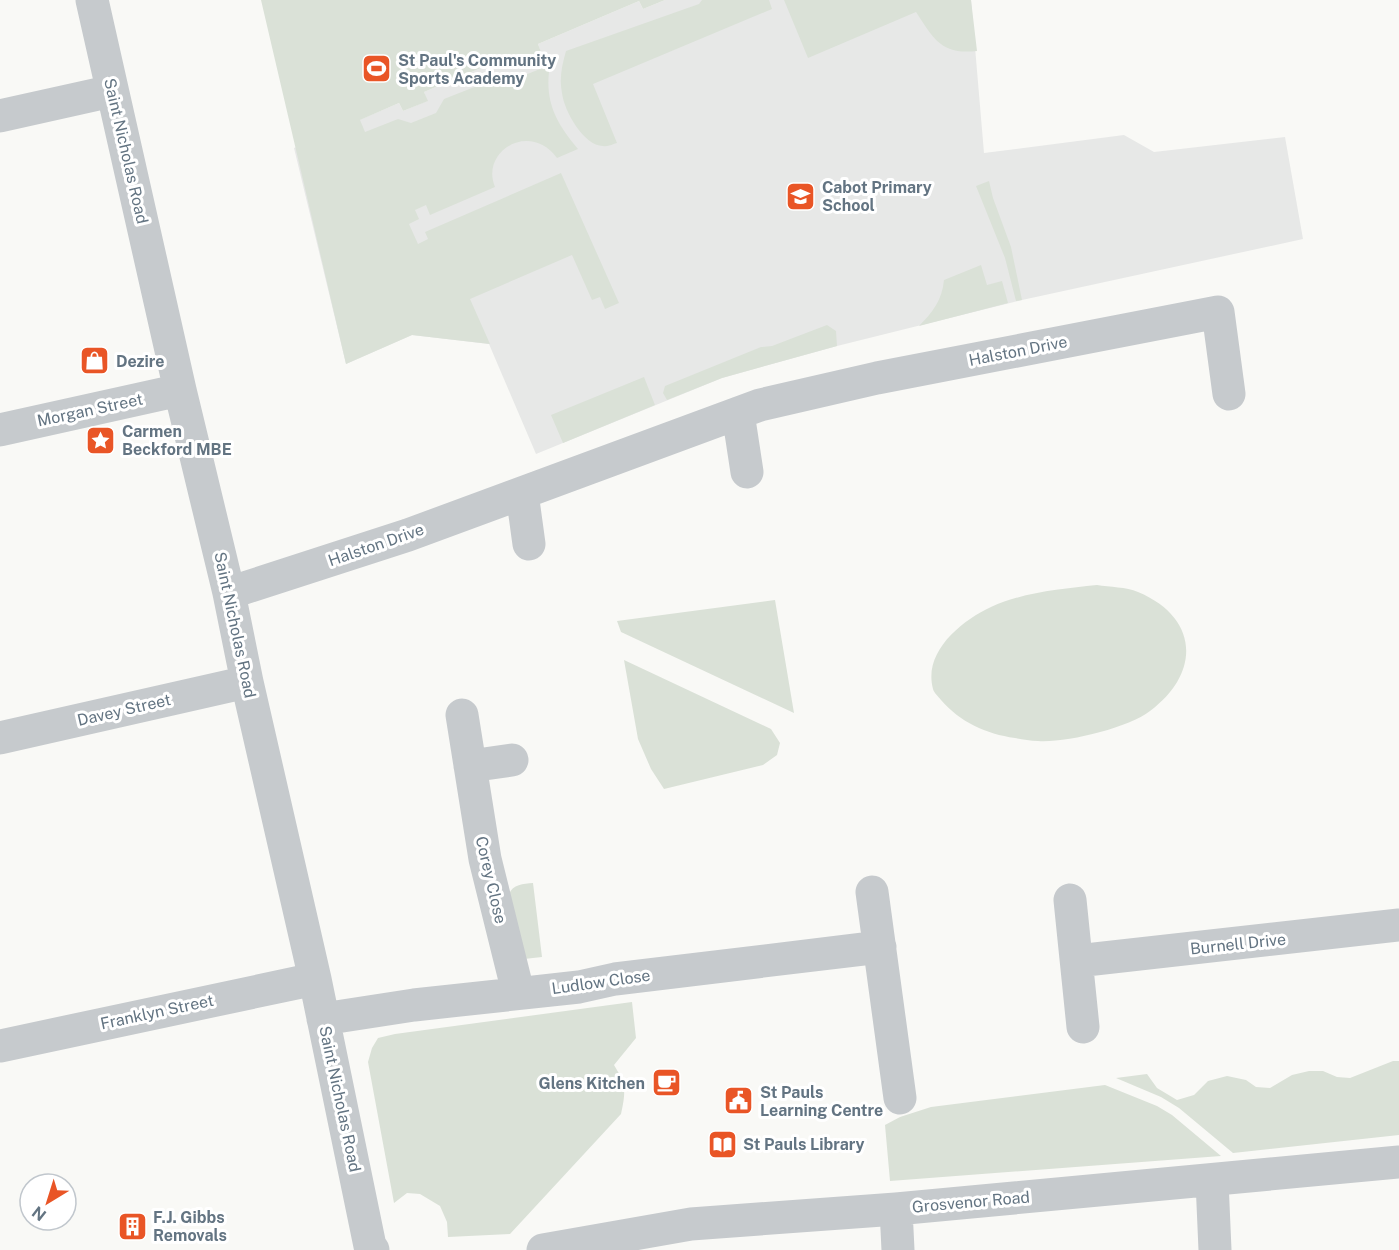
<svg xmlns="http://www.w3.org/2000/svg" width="1399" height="1250" font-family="'Public Sans',sans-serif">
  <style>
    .built { fill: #e7e8e7 }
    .green { fill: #dae1d7 }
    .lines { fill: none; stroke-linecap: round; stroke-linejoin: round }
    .minor { stroke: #c6cacd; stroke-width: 33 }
    .labels { text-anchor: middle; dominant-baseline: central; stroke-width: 6; stroke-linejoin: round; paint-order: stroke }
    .poi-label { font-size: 16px; font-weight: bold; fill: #637482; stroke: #fff; text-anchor: start }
    .street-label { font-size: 16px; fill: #637482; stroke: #fff }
  </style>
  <rect width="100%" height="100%" fill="#f9f9f6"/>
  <path class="built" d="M665,0h306l13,153 140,-18 30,17 131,-15 18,102 -281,61 -185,46 -115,32 -186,76 -47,-110 -77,-9 -66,29 -52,-216 105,-45 4,8 24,-10 -3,-9 88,-37 4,8 25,-10 -3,-9 101,-43 4,8z"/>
  <path class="green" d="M261,0h404l-22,9 -4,-8 -101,43 3,8 -25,11 -4,-8 -88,37 4,9 -25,10 -4,-8 -39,17 5,12 33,-13 13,4 25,-10 8,-14 66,-26 10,4 30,-12c-6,35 5,57 28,84l-21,9c-27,-37 -77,-7 -62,29l-65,28 -4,-10 -11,5 4,9 -10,5 9,20 10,-5 -3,-7 136,-59 58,130 -14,6 -5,-12 -8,3 -20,-45 -102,44 20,45 -78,-9 -66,29z
    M702,0h67l3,9 -179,75 24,59c-4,1 -9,4 -14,3 -19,0 -39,-35 -41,-53 -3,-14 0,-28 4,-42l133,-47z
    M784,0h187l6,51c-36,4 -43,-12 -61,-39l-108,46z
    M989,181l4,17 18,49 11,53 -6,1 -11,-43 -29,-72z
    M981,265l6,20 15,-4 6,22 -89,23c14,-14 23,-26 25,-46z
    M827,325l9,6 1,15 -115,32 -55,22 -4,-7 2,-7 96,-39 11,-1z
    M644,377l11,28 -92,38 -12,-28z
    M1097,585c13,2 29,2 41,7 60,25 64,80 12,119 -22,17 -84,32 -112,30 -8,0 -15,-2 -23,-3 -29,-4 -55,-16 -74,-38 -3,-4 -7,-7 -8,-11 -10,-37 28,-68 58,-82 33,-15 70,-18 106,-22z
    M775,600l19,113 -173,-81 -4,-11z
    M624,660l147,69 9,14 -3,12 -14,10 -99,24 -13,-20 -13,-30z
    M533,883l9,74 -18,2 -15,-65c4,-10 14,-10 24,-11z
    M632,1002l4,36 -22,27c12,19 12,26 7,49l-111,120 -62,3 -1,-15 -7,-16 -20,-12 -13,-1 -13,10 -26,-141 4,-14 6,-10 17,-4z
    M1393,1061h6v74l-166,18 -54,-45 -18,-11 -45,-19 31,-4 10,14 20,12 17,-5 14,-14 19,-5 19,4 10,7 14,1 22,-13 17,-4h14l14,6 13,1z
    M1105,1085l52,21 15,9 49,41 -331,25 -5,-56 15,-8 31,-10z"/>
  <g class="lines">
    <path class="minor" d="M92,0l88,390 49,203 18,89 68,297 55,267 3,4
      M0,116l112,-25
      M738,413l9,59
      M0,430l180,-40
      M522,493l7,51
      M229,593l179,-58 352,-130 117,-27 341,-66 11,82
      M462,715l23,144 33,133
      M0,738l247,-56
      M470,766l42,-6
      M872,892l28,206
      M1070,900l13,127
      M1077,961l322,-36
      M323,1019l91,-14 165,-18 36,-8 265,-32
      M0,1046l315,-67
      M1212,1181l3,69
      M896,1209l2,41
      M543,1250l148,-26 205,-15 503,-47"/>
  </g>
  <defs>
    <symbol id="stadium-square" viewBox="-11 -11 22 22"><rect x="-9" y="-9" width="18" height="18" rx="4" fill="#e95526" stroke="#fff"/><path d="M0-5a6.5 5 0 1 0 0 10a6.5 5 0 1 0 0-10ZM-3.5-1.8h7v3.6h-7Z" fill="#fff"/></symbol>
    <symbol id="school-square" viewBox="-11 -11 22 22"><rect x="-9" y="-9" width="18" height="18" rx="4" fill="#e95526" stroke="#fff"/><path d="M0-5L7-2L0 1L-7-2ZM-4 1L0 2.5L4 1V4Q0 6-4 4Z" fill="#fff"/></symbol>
    <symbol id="shop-square" viewBox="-11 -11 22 22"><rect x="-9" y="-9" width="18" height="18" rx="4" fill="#e95526" stroke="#fff"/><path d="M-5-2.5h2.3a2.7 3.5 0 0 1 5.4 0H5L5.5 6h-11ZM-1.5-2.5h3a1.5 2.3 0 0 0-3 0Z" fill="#fff"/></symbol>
    <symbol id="sight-square" viewBox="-11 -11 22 22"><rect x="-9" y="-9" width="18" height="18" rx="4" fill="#e95526" stroke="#fff"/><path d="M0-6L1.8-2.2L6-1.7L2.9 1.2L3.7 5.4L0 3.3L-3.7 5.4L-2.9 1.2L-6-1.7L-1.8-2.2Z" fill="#fff"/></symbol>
    <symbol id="cafe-square" viewBox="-11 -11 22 22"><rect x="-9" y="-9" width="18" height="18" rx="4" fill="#e95526" stroke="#fff"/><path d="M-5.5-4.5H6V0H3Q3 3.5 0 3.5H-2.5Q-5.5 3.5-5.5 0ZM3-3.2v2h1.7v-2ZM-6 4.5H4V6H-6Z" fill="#fff"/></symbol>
    <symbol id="civic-square" viewBox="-11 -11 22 22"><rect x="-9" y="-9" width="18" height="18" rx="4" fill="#e95526" stroke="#fff"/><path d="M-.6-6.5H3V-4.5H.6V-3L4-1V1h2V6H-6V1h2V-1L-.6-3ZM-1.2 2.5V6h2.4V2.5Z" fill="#fff"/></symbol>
    <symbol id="library-square" viewBox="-11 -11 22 22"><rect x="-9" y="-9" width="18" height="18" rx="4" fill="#e95526" stroke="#fff"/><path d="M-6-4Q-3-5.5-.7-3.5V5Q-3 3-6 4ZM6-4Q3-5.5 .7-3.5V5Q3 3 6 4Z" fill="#fff"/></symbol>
    <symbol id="building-square" viewBox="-11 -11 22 22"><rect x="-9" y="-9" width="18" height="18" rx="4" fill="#e95526" stroke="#fff"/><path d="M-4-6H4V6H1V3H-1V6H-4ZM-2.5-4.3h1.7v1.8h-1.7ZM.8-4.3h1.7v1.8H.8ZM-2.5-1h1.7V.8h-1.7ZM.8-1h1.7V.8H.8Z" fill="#fff"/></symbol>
  </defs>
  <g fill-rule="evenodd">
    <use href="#stadium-square" x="360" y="52" width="33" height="33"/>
    <use href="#school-square" x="784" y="180" width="33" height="33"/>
    <use href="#shop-square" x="78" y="344" width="33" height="33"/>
    <use href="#sight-square" x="84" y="424" width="33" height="33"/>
    <use href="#cafe-square" x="650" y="1066" width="33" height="33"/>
    <use href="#civic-square" x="722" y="1084" width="33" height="33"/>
    <use href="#library-square" x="706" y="1128" width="33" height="33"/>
    <use href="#building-square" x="116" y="1210" width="33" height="33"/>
  </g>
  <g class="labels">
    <g class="poi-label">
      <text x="398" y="60">St Paul's Community<tspan x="398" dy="18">Sports Academy</tspan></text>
      <text x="822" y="187">Cabot Primary<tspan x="822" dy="18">School</tspan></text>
      <text x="116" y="361">Dezire</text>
      <text x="122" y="431">Carmen<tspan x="122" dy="18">Beckford MBE</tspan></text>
      <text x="645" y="1083" text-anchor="end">Glens Kitchen</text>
      <text x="760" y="1092">St Pauls<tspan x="760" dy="18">Learning Centre</tspan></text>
      <text x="743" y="1144">St Pauls Library</text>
      <text x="153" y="1217">F.J. Gibbs<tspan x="153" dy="18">Removals</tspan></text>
    </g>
    <g class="street-label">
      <text transform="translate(126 151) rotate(77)">Saint Nicholas Road</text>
      <text transform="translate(1018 351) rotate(-11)">Halston Drive</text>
      <text transform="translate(90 410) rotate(-12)">Morgan Street</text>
      <text transform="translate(376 545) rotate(-19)">Halston Drive</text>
      <text transform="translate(235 625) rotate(78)">Saint Nicholas Road</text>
      <text transform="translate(124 710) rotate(-13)">Davey Street</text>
      <text transform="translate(491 880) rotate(77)">Corey Close</text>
      <text transform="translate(1238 944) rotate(-6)">Burnell Drive</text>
      <text transform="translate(601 982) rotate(-8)">Ludlow Close</text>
      <text transform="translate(157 1012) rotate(-12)">Franklyn Street</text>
      <text transform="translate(340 1099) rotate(78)">Saint Nicholas Road</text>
      <text transform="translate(971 1202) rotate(-5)">Grosvenor Road</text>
    </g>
  </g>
  <g transform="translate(48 1202) rotate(218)"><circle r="28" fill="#ffffff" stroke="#c1c7cd" stroke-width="1.5"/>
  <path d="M0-4.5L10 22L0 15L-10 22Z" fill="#e95526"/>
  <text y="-9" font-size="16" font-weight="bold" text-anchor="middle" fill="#637482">N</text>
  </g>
</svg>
